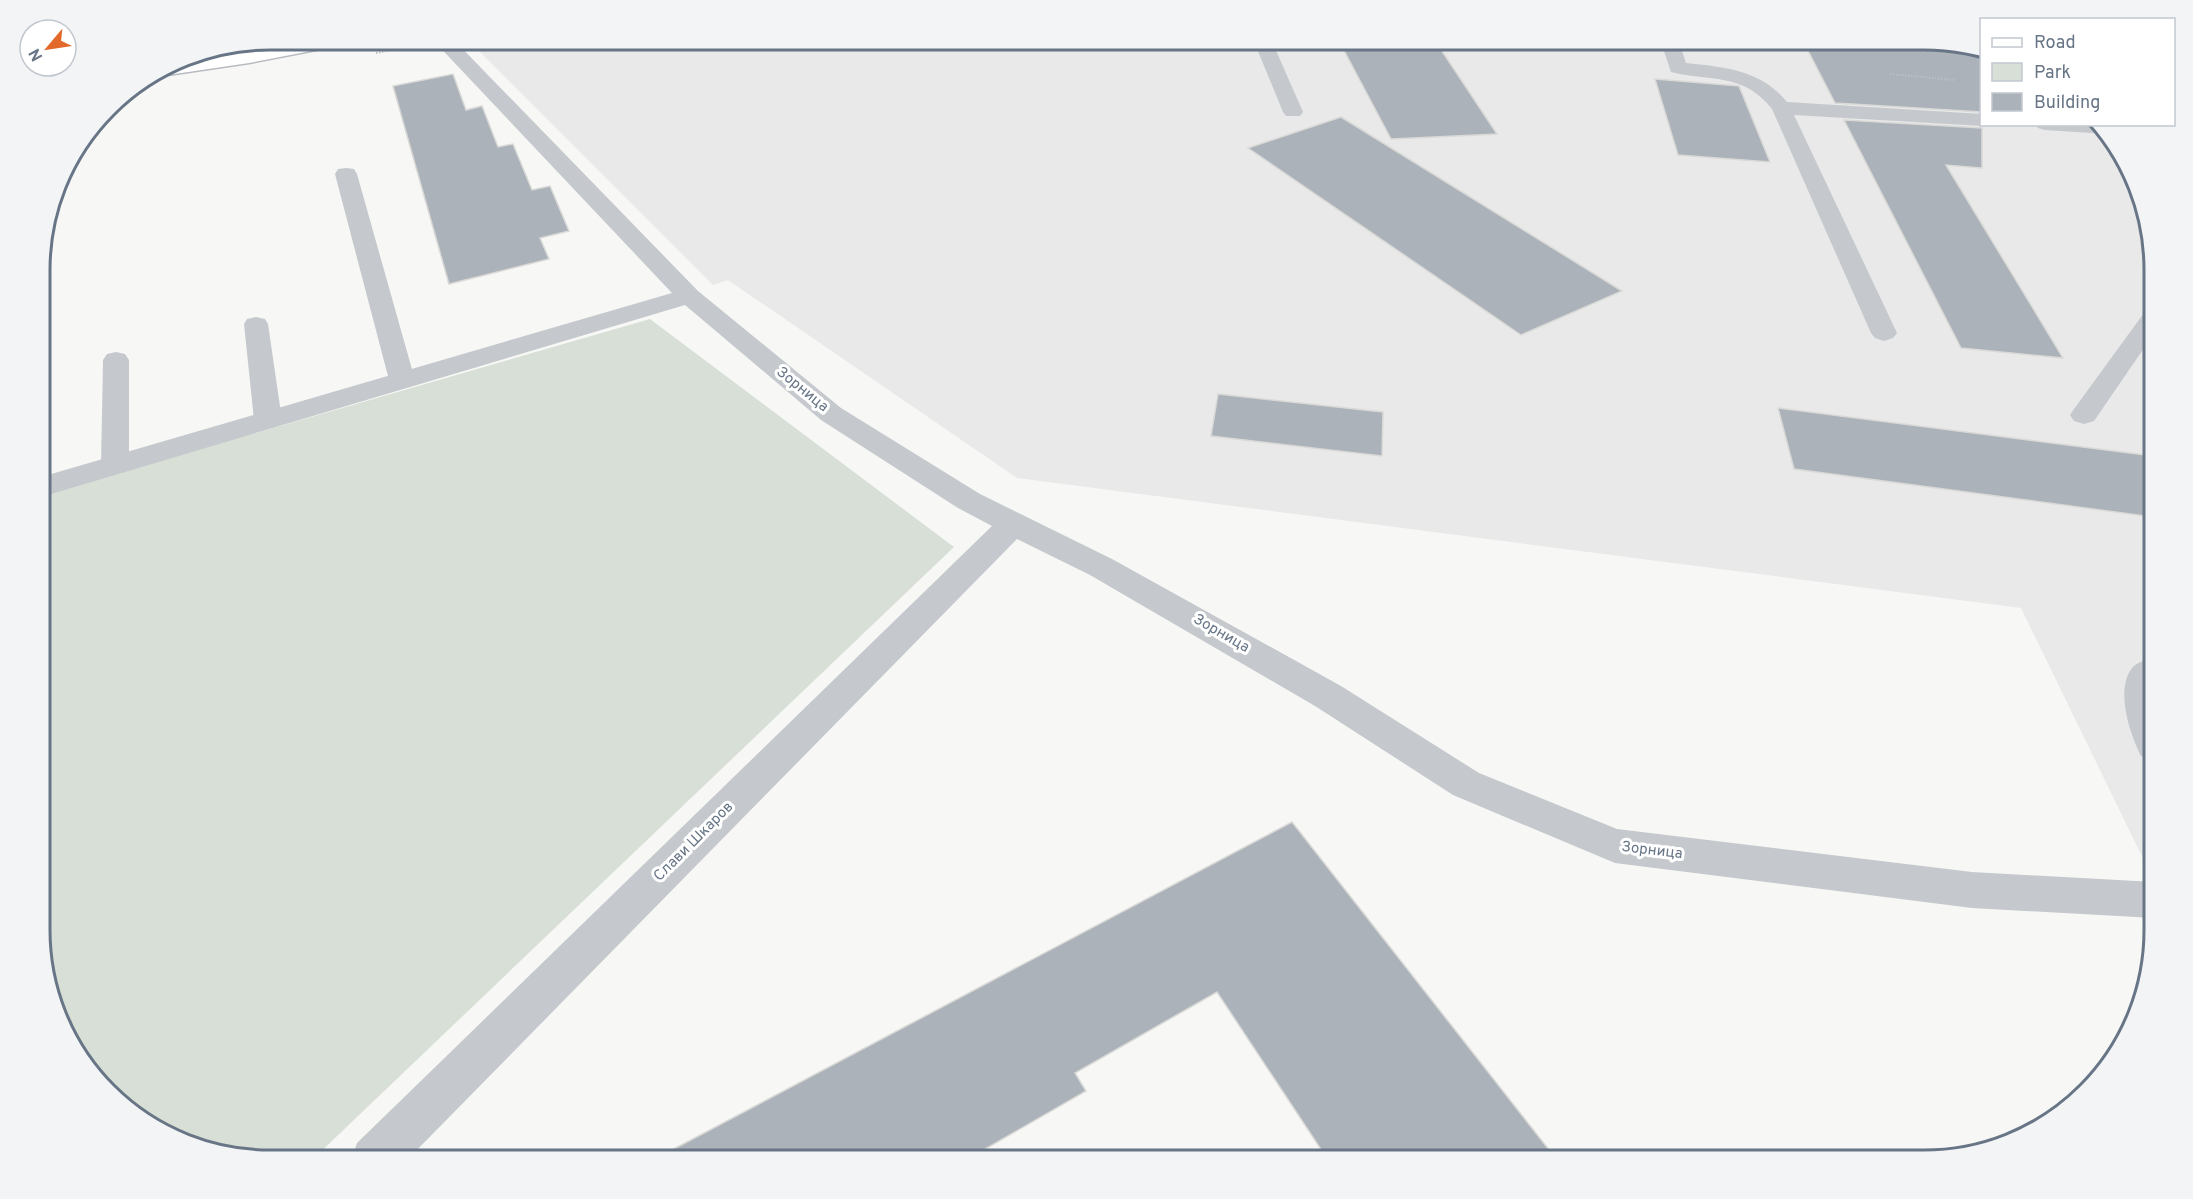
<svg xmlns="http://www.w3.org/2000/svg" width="2193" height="1199" font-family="Overpass,sans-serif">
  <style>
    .built { fill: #e8e9e8 }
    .green { fill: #d8dfd6 }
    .building { fill: #abb2b9; stroke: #d9d9d7; stroke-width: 1.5 }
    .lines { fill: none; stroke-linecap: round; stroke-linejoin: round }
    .secondary-casing { stroke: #b8bcc1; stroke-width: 3 }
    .path { stroke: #bdbfc2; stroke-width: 2; stroke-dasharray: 1.5 1.5; stroke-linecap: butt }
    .service { fill: #c5c8cc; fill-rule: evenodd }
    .minor { fill: #c5c8cc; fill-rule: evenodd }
    .secondary { fill: #fff; fill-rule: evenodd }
    .labels { text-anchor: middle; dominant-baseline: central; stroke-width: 6; stroke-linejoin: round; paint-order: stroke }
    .street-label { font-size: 15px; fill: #677586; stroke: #fff }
    .rim { fill: none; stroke: #677586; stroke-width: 3 }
  </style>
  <rect width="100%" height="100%" fill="#f7f8f5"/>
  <path class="built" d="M494,39h1430l57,8 1,77 115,1 18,17 27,54 11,58 1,627 -133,-273 -1004,-130 -289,-198 -15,5 -238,-238z"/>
  <path class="green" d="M650,319l304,228 -642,613h-43l-59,-8 -55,-23 -77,-72 -37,-98v-464z"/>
  <path class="building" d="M1338,39h96l63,95 -106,5z
    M1802,39h122l58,8v65l-147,-9z
    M453,74l13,36 16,-4 16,41 15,-3 19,46 18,-4 19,45 -29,7 9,21 -100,25 -56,-198z
    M1655,79l84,7 31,76 -92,-7z
    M1341,117l281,174 -101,44 -273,-187z
    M1844,120l138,8v40l-36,-3 117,193 -102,-10z
    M1218,394l165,18 -1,44 -171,-20z
    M1778,408l375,48v61l-359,-48z
    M1292,822l265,338h-229l-111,-168 -142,81 11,18 -120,69h-313z"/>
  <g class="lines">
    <defs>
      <path id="secondary" d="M312,39h40l-3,4 -7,2 -93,18 -88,13 -7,-2 18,-12z"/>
    </defs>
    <use href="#secondary" class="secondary-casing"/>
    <path class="path" d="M376,53l31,-6
      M1890,74l64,6"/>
    <path class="service" d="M1253,39h18l32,73 -3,4h-14l-3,-4z
      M1660,39h18l8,24c39,4 75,7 101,39l195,12v10h6l-6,2 -188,-11 103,218 -4,5 -9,3 -9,-3 -4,-5 -99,-224c-29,-37 -61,-27 -101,-37z
      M2035,124h62l10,10 -62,-4 -7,-2z
      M346,168l8,1 3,5 58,206 -4,6 -9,2 -9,-2 -4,-6 -54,-206 3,-5z
      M2153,311v24l-59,86 -10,3 -10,-3 -4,-6 4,-6 70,-96z
      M256,317l9,2 3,5 14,96 -4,6 -10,3 -10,-3 -4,-6 -10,-96 3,-5z
      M116,352l9,2 4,6v105l-4,7 -10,2 -10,-2 -4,-7 2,-105 4,-6z"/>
    <path class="minor" d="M432,39h21l245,252 143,117 139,86 132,65 229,127 138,87 138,56 355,43 182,10v36l-182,-10 -357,-45 -162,-68 -138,-89 -225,-131 -73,-36 -610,621h-56l6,-17 635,-617 -34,-18 -137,-88 -136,-115 -644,192v-20l631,-184z
      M2154,658v102l-13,-4c-11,-22 -26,-66 -9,-88 5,-6 14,-8 22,-10z"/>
    <use href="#secondary" class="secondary"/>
  </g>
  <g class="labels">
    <g class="street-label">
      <text transform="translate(802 390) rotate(39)">Зорница</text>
      <text transform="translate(1221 634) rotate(30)">Зорница</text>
      <text transform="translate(694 842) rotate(-45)">Слави Шкаров</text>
      <text transform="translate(1652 851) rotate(7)">Зорница</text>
    </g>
  </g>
  <path d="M0 0H2193V1199H0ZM270 50H1924A220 220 0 0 1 2144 270V930A220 220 0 0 1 1924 1150H270A220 220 0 0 1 50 930V270A220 220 0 0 1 270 50Z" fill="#f3f4f5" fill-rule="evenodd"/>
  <path class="rim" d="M270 50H1924A220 220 0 0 1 2144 270V930A220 220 0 0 1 1924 1150H270A220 220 0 0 1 50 930V270A220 220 0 0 1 270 50Z"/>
  <rect x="1980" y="18" width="195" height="108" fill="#ffffff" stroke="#c2c8cf" stroke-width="1.5"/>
  <rect x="1992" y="38" width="30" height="9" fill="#ffffff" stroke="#c2c8cf" stroke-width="1.5"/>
  <text x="2034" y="48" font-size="18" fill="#677586">Road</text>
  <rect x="1992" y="63" width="30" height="18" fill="#d8dfd6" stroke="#c2c8cf" stroke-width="1.5"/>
  <text x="2034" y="78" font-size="18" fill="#677586">Park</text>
  <rect x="1992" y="93" width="30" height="18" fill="#abb2b9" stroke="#c2c8cf" stroke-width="1.5"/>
  <text x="2034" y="108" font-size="18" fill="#677586">Building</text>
  <g transform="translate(48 48) rotate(241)"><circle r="28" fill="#ffffff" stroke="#c2c8cf" stroke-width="1.5"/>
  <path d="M0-4.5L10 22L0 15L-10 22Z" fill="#e3692a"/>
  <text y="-9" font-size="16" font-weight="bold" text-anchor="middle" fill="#677586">N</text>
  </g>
</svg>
